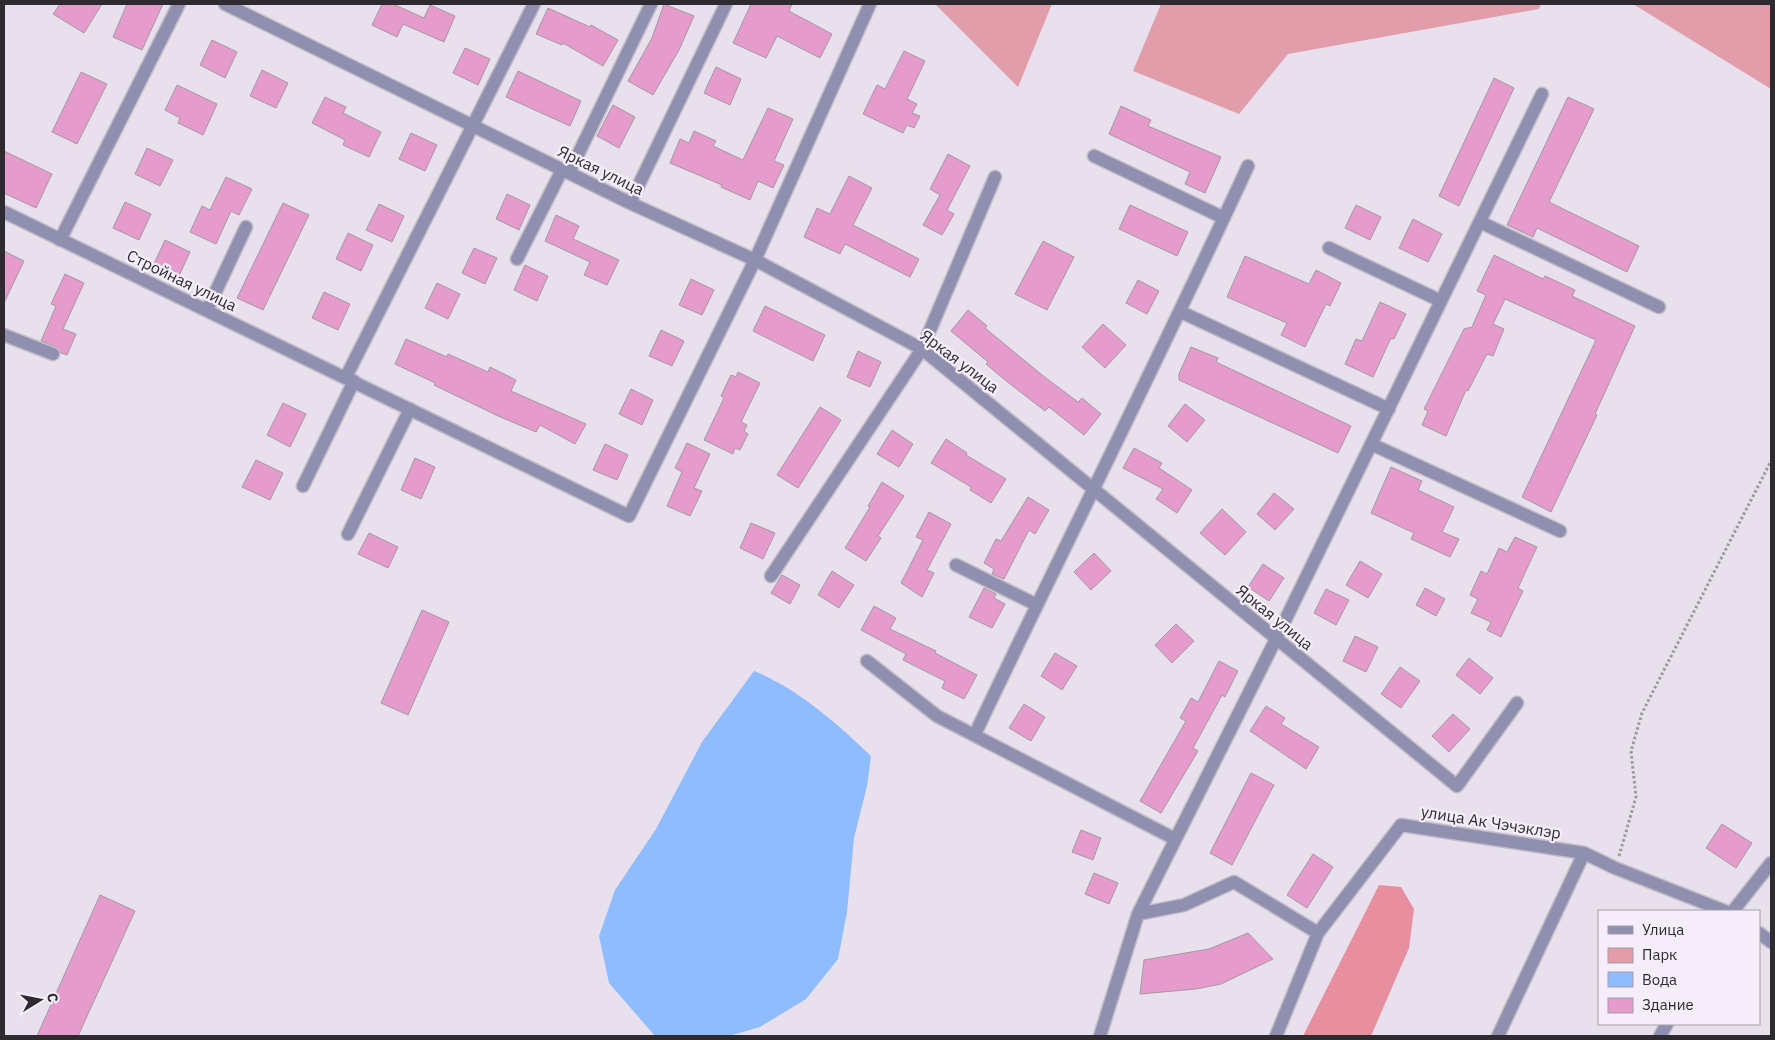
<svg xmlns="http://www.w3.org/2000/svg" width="1775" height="1040" font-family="'IBM Plex Sans',sans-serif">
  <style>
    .green { fill: #e19da9 }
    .forest { fill: #e78f9f }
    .water { fill: #8ebcff }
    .building { fill: #e59bcc; stroke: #a598a0 }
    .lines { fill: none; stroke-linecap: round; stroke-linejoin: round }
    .minor-casing { stroke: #c3bcc7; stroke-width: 15 }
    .path { stroke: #9c96a0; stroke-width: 3; stroke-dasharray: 2.5 2.5; stroke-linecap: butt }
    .minor { stroke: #8f8fb0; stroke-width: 12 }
    .labels { text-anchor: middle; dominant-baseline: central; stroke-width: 4.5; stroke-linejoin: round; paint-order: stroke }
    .street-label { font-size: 16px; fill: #2e2b30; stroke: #f5edfa }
  </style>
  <rect width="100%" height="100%" fill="#e8e0ed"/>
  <path class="green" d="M935,4h117l-34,83z
    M1161,4h380l-2,5 -251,45 -49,60 -106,-43z
    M1633,4h138v85z"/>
  <path class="forest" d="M1379,885l22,2 13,22 -5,39 -38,88h-68z"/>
  <path class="water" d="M754,671c43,17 83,52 117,85l-4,30 -13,52 -7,74 -9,47 -32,40 -46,28 -31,9h-74l-46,-53 -10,-47 16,-46 41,-61 46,-87z"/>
  <path class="building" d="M60,4h42l-18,29 -31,-19z
    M127,4h36l-21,46 -29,-13z
    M382,4h11l31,14 6,-13 25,11 -11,26 -41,-18 -6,13 -25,-12z
    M664,4l30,12 -15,34 -26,45 -25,-14 24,-43z
    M751,4h41l-3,7 43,23 -12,24 -43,-22 -11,22 -33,-15z
    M548,8l42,19 1,-2 27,15 -15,26 -40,-23 -1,2 -26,-11z
    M212,40l25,12 -12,26 -25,-13z
    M465,48l25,11 -12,26 -25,-12z
    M904,51l21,10 -18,38 10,5 -5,9 8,3 -6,12 -7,-3 -4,8 -40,-19 14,-29 8,4z
    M716,67l25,12 -11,26 -26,-12z
    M262,70l26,13 -12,25 -26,-12z
    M518,71l63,30 -11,25 -64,-29z
    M81,72l26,12 -30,60 -25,-12z
    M1494,78l20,10 -55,118 -20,-10z
    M177,85l40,19 -14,31 -25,-12 2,-5 -15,-8z
    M325,97l21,10 -3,6 38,19 -12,25 -26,-12 2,-5 -33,-17z
    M1568,97l26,12 -45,93 90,44 -12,26 -90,-44 -4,9 -26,-12z
    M613,105l22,12 -16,31 -22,-12z
    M1121,106l30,14 -3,6 73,31 -16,36 -20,-9 5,-12 -81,-38z
    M768,108l25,11 -19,42 10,4 -11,23 -15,-7 -8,19 -29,-13 1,-2 -52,-22 10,-24 9,4 5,-12 22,10 -3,5 30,14z
    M411,133l26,12 -12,26 -26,-12z
    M147,148l26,12 -13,26 -25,-12z
    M4,151l48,23 -16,34 -32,-15z
    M948,154l22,12 -23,44 7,4 -12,21 -19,-10 17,-30 -10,-6z
    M849,176l23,12 -19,37 66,34 -9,18 -65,-33 -5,10 -36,-17 13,-29 13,6z
    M226,177l26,12 -13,26 -8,-4 -15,33 -26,-12 12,-26 8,4z
    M507,194l23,11 -11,25 -23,-11z
    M125,202l26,12 -12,26 -26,-12z
    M283,203l26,12 -46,95 -26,-12z
    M379,204l25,12 -12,26 -26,-12z
    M1130,205l58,27 -11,24 -58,-27z
    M1356,205l25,12 -11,23 -25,-12z
    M556,215l23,11 -6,13 46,21 -12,25 -23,-10 6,-13 -45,-21z
    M1413,219l29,15 -14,28 -29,-14z
    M348,233l25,12 -12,26 -25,-12z
    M165,240l25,12 -12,26 -25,-12z
    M1043,241l31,16 -27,53 -32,-16z
    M474,248l23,10 -12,26 -23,-11z
    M4,251l20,10 -20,42z
    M1494,255l49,24 2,-3 30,14 -3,6 63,30 -40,88 2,1 -46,97 -29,-15 74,-157 -91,-41 -12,25 11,5 -11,27 -6,-2 -19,37 -2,-1 -20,46 -24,-11 6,-14 -4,-2 40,-80 8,-2 14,-32 -9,-4z
    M1245,256l64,28 7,-14 25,13 -11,23 -4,-2 -21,43 -24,-12 6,-12 -60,-26z
    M525,265l23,11 -11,25 -23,-11z
    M65,274l19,9 -21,46 13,5 -9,21 -6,-2 -5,-6 -15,-6 15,-35 -5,-2z
    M691,279l23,11 -12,25 -23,-10z
    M1138,280l21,11 -12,23 -21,-11z
    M437,283l23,11 -12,25 -23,-11z
    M324,292l26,12 -12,26 -26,-12z
    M1380,302l26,12 -12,25 -3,-1 -18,39 -28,-13 11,-25 6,2z
    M765,306l60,29 -12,26 -60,-30z
    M968,310l19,16 -2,2 57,47 36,27 4,-4 19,16 -17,21 -35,-28 -4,4 -40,-31 -19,-16 2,-2 -37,-31z
    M1103,324l23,21 -21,23 -23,-21z
    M661,330l23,11 -12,25 -23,-10z
    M406,339l41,18 1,-3 40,18 2,-5 26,13 -5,11 75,33 -11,20 -35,-19 -4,7 -38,-16 -64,-31 1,-2 -40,-19z
    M1191,347l27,11 -2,4 135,64 -13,27 -159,-73v-6z
    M858,351l23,11 -11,25 -23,-10z
    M738,372l22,11 -19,39 6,3 -3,6 4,3 -8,16 -5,-2 -2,6 -29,-14 20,-42 -3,-2 10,-21 5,2z
    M631,389l22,11 -11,25 -23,-11z
    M283,403l23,11 -16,33 -23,-12z
    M1185,404l20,16 -18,22 -19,-16z
    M820,407l21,13 -43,68 -21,-13z
    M892,430l21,14 -14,23 -22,-13z
    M946,439l21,14 -1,2 40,24 -15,24 -21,-13 1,-3 -40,-24z
    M687,443l23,11 -16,34 8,3 -12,25 -23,-10 15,-34 -7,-4z
    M605,444l23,11 -11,25 -24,-10z
    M1134,448l28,15 -3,5 33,22 -15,23 -21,-14 7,-10 -40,-21z
    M415,458l20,9 -14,32 -20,-9z
    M256,460l27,13 -13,27 -28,-13z
    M1391,467l31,14 -4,9 36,17 -12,25 17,7 -9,18 -39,-18 3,-6 -43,-20z
    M882,482l22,14 -26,40 3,2 -15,23 -21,-13 25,-41 -2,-1z
    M1274,493l20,16 -19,21 -18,-16z
    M1028,497l21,13 -14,24 -6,-4 -25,49 -12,-5 2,-5 -10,-6 12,-24 5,2z
    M1222,509l24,23 -21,23 -25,-22z
    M929,512l22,12 -24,46 7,3 -12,24 -21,-14 22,-43 -7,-3z
    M751,523l24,10 -12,26 -23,-11z
    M369,533l29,14 -10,21 -30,-14z
    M1515,537l22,10 -19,41 5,3 -22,46 -14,-7 4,-8 -20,-9 7,-14 -8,-4 11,-24 6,3 12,-26 8,4z
    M1094,553l17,18 -20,19 -17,-18z
    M1360,561l22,13 -14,24 -22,-13z
    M1263,564l21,14 -15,23 -21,-14z
    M832,571l22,14 -15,23 -21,-13z
    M782,575l18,10 -10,19 -19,-11z
    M984,588l12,6 -2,4 11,6 -13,24 -23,-11z
    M1425,588l20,11 -9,17 -20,-11z
    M1326,589l23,11 -13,25 -22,-12z
    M874,606l22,12 -6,11 46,22 -1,2 42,22 -13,24 -22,-11 3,-7 -42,-21 3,-6 -45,-24z
    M422,610l27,12 -41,93 -27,-12z
    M1176,624l18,17 -22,22 -17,-18z
    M1355,636l23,11 -12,25 -23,-11z
    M1055,653l22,13 -15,24 -21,-14z
    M1469,658l24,20 -13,16 -24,-19z
    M1219,661l19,10 -13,26 -3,-2 -29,53 5,3 -37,62 -21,-12 46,-80 -6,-3 11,-20 7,4z
    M1400,667l20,14 -19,27 -20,-14z
    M1024,704l21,13 -14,24 -22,-13z
    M1266,706l19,12 -4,6 38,23 -13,22 -56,-38z
    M1453,714l17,15 -21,23 -17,-16z
    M1251,773l23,12 -42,80 -22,-12z
    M1722,824l30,19 -16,25 -30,-20z
    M1081,830l20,8 -8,22 -21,-8z
    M1313,854l20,13 -26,41 -20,-13z
    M1094,873l24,10 -9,21 -24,-10z
    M100,895l35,16 -57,125h-41z
    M1248,933l25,26 -52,25 -25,5 -56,5 4,-34 65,-11z"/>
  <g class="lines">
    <defs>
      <path id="minor" d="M225,4l405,199 125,57 167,89 535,437 60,-83
        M1094,156l130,62
        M569,173l82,-169
        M630,203l96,-199
        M4,212l625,304 126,-256 115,-256
        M1480,222l179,85
        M60,240l119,-236
        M1329,248l112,53
        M517,259l45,-89
        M207,310l39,-83
        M1181,312l208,97
        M4,335l49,19
        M346,377l188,-373
        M1371,444l189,87
        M303,486l51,-105
        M348,534l62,-125
        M956,565l81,40
        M771,576l151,-227 73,-172
        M867,661l70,55 238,123
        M975,734c90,-189 185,-377 273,-568
        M1733,911l38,-48
        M1138,914l138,-275 266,-545
        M1759,933l12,9
        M1100,1036l38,-122 46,-9 50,-23 84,51
        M1276,1036l42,-103 83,-108 183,28 31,15 110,43
        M1498,1036l86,-183
        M1660,1036l7,-12"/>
    </defs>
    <use href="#minor" class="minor-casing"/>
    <path class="path" d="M1619,856l17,-59 -5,-46 11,-38 129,-252"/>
    <use href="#minor" class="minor"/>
  </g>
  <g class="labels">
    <g class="street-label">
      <text transform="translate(601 170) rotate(26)">Яркая улица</text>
      <text transform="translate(182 280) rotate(26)">Стройная улица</text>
      <text transform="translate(960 361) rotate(37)">Яркая улица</text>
      <text transform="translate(1275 617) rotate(39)">Яркая улица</text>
      <text transform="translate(1491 822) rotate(9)">улица Ак Чэчэклэр</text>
    </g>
  </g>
  <rect width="1775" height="1040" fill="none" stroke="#2e2b30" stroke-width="10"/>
  <rect x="1598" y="910" width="162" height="115" fill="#f5edfa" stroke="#a59fa9"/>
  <rect x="1608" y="926" width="25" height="8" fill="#8f8fb0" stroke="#a59fa9"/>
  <text x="1642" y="935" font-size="15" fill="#2e2b30">Улица</text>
  <rect x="1608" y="948" width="25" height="15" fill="#e19da9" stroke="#a59fa9"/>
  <text x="1642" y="960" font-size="15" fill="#2e2b30">Парк</text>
  <rect x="1608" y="972" width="25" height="15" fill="#8ebcff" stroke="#a59fa9"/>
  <text x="1642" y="985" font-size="15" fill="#2e2b30">Вода</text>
  <rect x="1608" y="998" width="25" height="15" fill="#e59bcc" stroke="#a59fa9"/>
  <text x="1642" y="1010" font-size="15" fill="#2e2b30">Здание</text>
  <g transform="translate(40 1000) rotate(80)" stroke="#f5edfa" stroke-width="4" paint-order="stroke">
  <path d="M0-4L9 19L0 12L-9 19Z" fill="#2e2b30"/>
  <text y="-8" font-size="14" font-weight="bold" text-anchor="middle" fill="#2e2b30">С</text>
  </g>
</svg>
